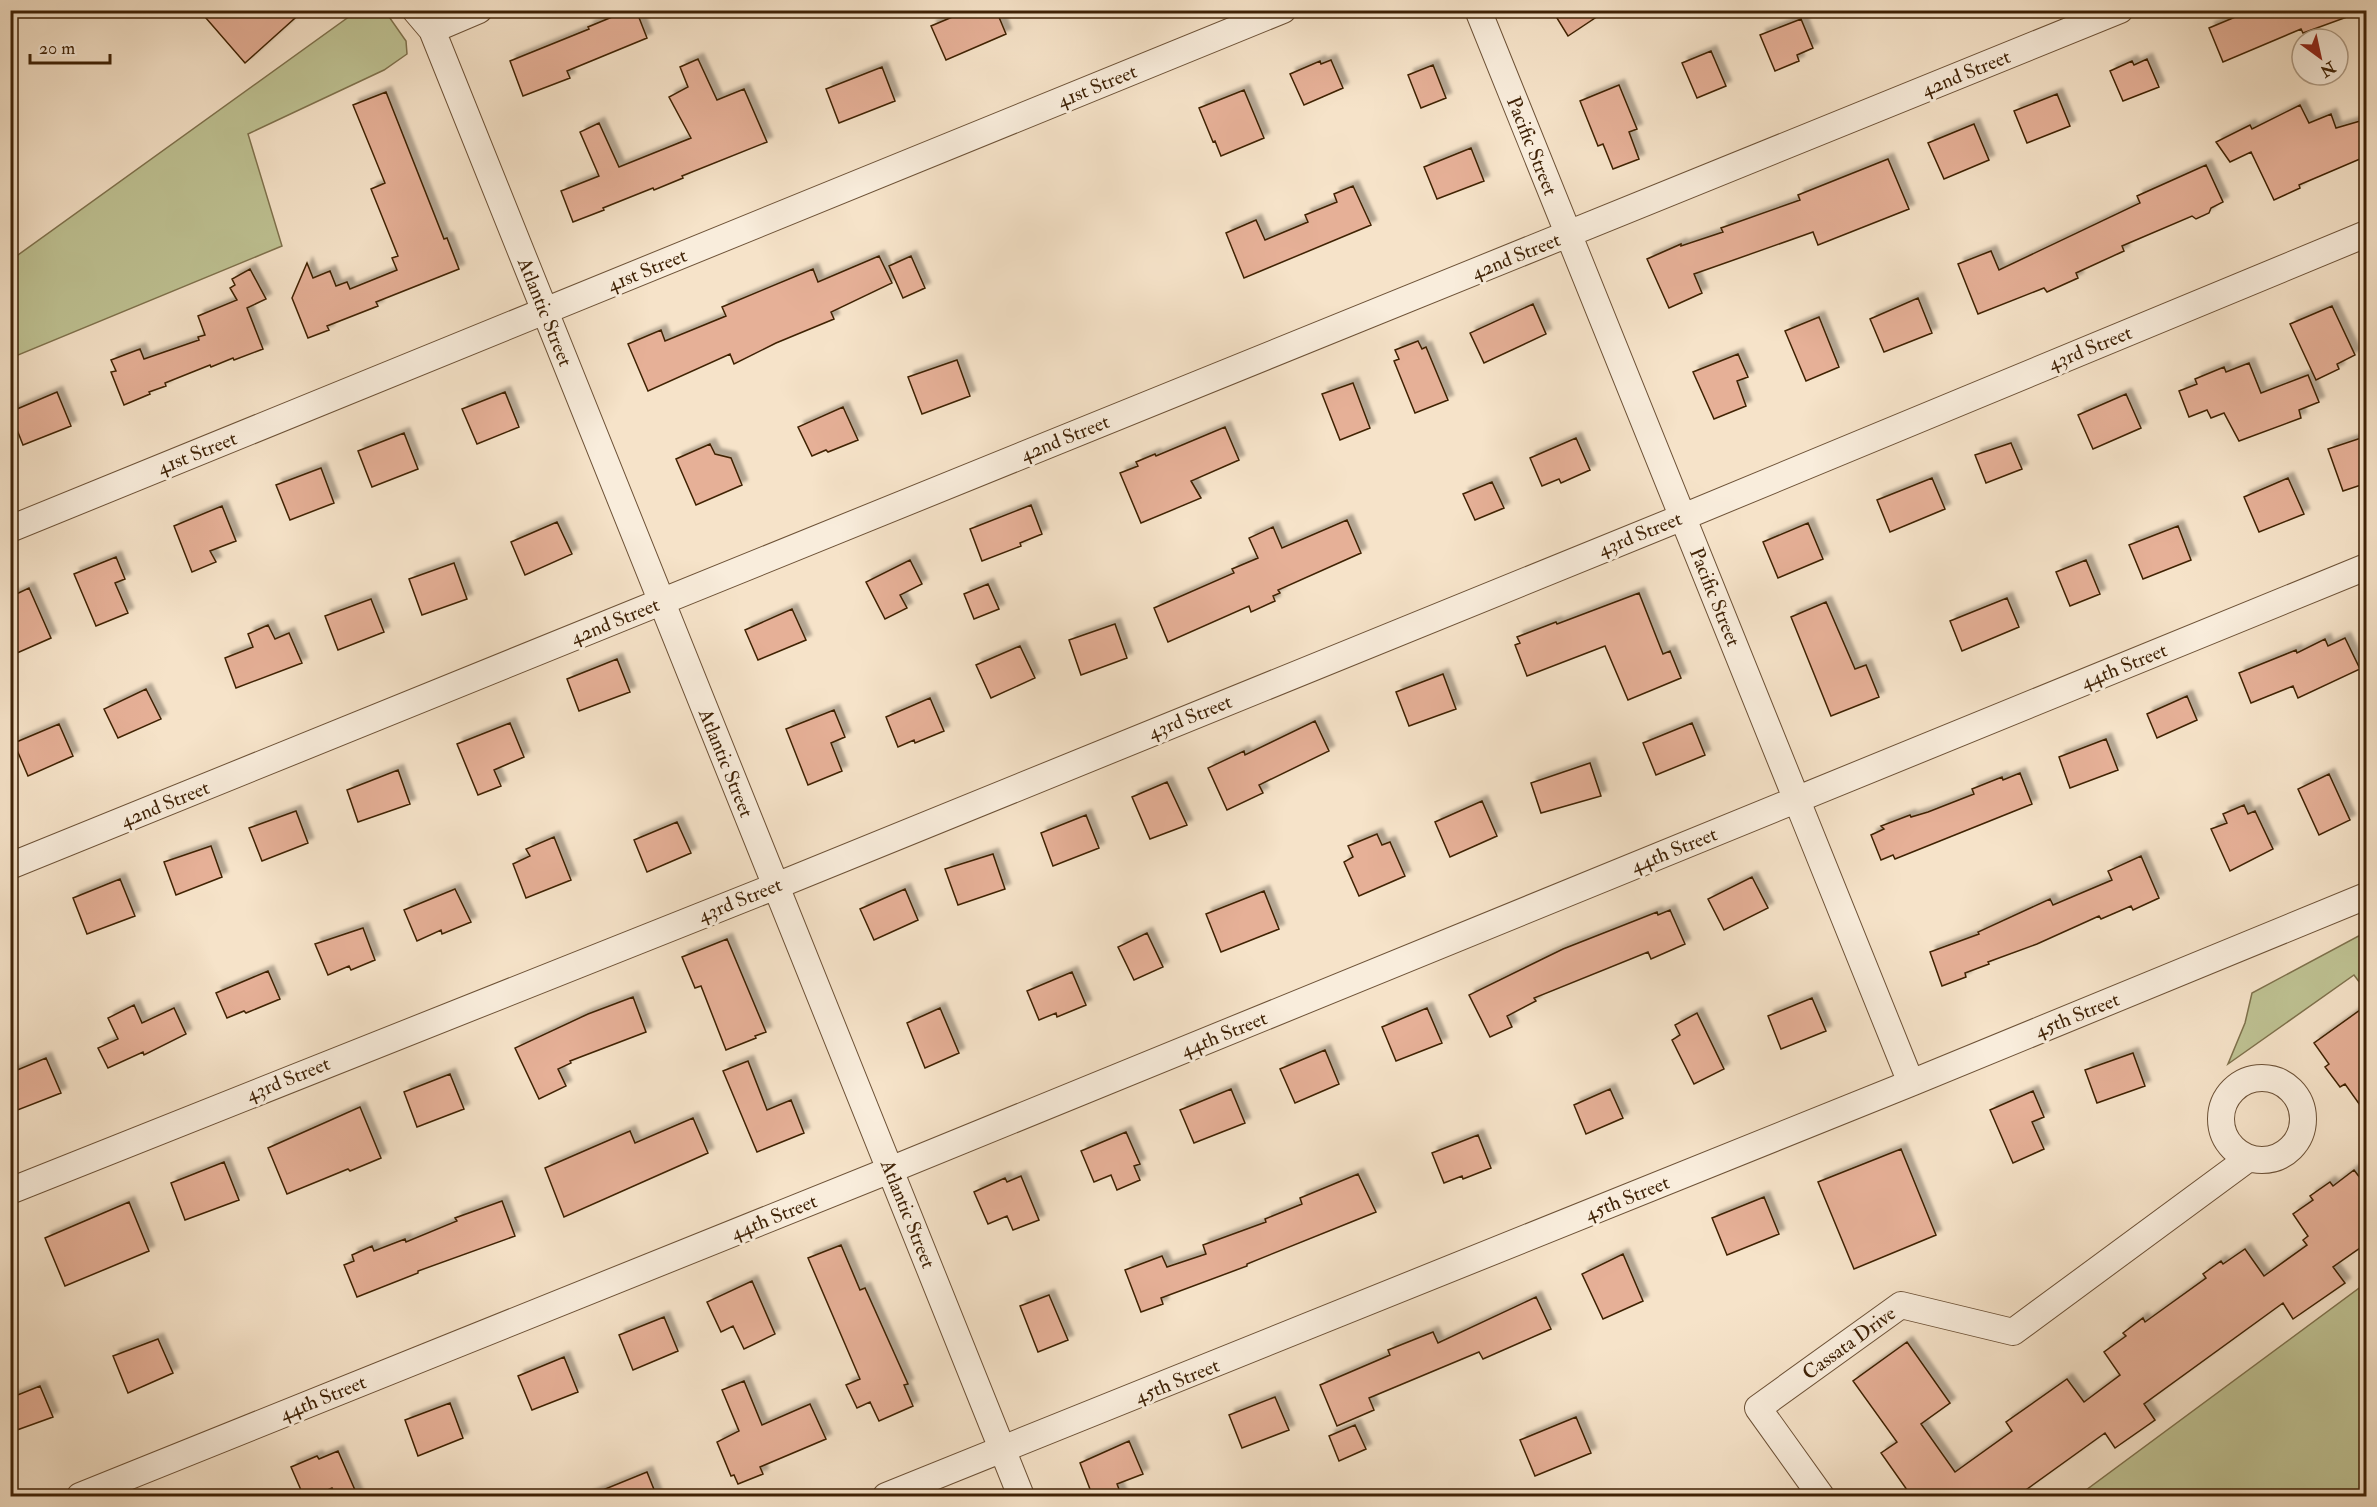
<svg xmlns="http://www.w3.org/2000/svg" width="2377" height="1507" font-family="'IM FELL Double Pica',serif">
  <style>
    .green { fill: #bfc394; stroke: #7f724d; stroke-width: 1.5 }
    .building { fill: #e6b097; stroke: #3f2206; stroke-width: 1.5; filter: url(#shadow) }
    .lines { fill: none; stroke-linecap: round; stroke-linejoin: round }
    .street-casing { stroke: #6d5237; stroke-width: 28 }
    .street { stroke: #f9eddc; stroke-width: 26 }
    .labels { text-anchor: middle; dominant-baseline: central; stroke-width: 6; stroke-linejoin: round; paint-order: stroke }
    .street-label { font-size: 20px; fill: #3f2206; stroke: #f9eddc }
  </style>
  <defs>
    <filter id="shadow"><feDropShadow dx="5.5" dy="-5.5" stdDeviation="1.5" flood-color="#0004"/></filter>
  </defs>
  <rect width="100%" height="100%" fill="#f6e3c9"/>
  <filter id="stains"><feTurbulence type="fractalNoise" baseFrequency=".00333" numOctaves="4"/><feColorMatrix values="0 0 0 0 .2 0 0 0 0 .09 0 0 0 0 .02 0 0 0 .5 -.17"/></filter>
  <radialGradient id="worn" r=".72"><stop offset=".6" stop-color="#630" stop-opacity="0"/><stop offset="1" stop-color="#630" stop-opacity=".3"/></radialGradient>
  <path class="green" d="M357,11h28l21,30 1,13 -23,16 -136,64 34,112 -271,112v-98z
    M2366,932v59l-12,-16 -126,89 17,-41 7,-30z
    M2366,1283v213h-288z"/>
  <path class="building" d="M199,10h105l-59,53z
    M629,10h7l11,28 -80,33 3,7 -47,18 -13,-35 79,-32 -1,-2z
    M969,10h27l10,24 -60,26 -15,-34z
    M1552,10h55l-39,26z
    M2252,10h106v3l-55,20 -2,-4 -78,33 -14,-34z
    M1801,19l12,29 -16,7 2,6 -24,10 -15,-36z
    M1711,51l15,35 -29,12 -15,-35z
    M698,59l19,41 27,-11 23,53 -85,34 1,2 -29,12 -1,-2 -50,20 1,2 -31,12 -12,-31 38,-15 -19,-44 19,-9 20,44 72,-29 -22,-41 19,-10 -8,-20z
    M2147,59l12,28 -36,14 -13,-30 22,-10 2,4z
    M1331,60l12,28 -39,17 -14,-31 30,-13 1,3z
    M1433,65l13,33 -25,10 -13,-33z
    M882,67l13,34 -56,22 -13,-34z
    M1619,85l18,44 -8,3 10,27 -26,10 -10,-25 -5,2 -18,-45z
    M1244,90l20,48 -43,18 -6,-15 -2,1 -14,-34z
    M386,92l58,147 3,-1 12,31 -83,33 2,4 -51,20 2,4 -21,8 -16,-40 15,-35 6,15 17,-7 6,15 11,-4 3,7 47,-19 -5,-12 6,-2 -27,-67 14,-6 -32,-78z
    M2057,94l13,32 -43,17 -13,-32z
    M2300,105l9,18 22,-9 5,14 31,-9v37l-68,29 1,3 -26,12 -23,-48 -21,10 -14,-20 34,-17 2,4z
    M1974,124l15,36 -45,19 -16,-36z
    M1471,148l13,33 -47,18 -13,-32z
    M1888,159l21,50 -91,36 -5,-13 -119,42 8,19 -33,15 -22,-49 34,-15v2l42,-14 -2,-4 79,-28 -2,-5z
    M2206,165l17,37 -12,6 -2,5 -13,6 -4,-3 -70,30 2,5 -48,22 2,5 -31,14 -3,-4 -66,26 -20,-50 33,-13 8,19 141,-67 -3,-7z
    M1353,186l18,39 -127,53 -18,-45 30,-13 9,20 43,-18 -3,-7 32,-13 -3,-8z
    M879,256l13,27 -61,29 3,7 -58,24 -42,21 -4,-10 -82,37 -20,-47 33,-14 4,11 61,-25 -4,-9 91,-38 5,13z
    M911,256l14,32 -22,10 -14,-32z
    M250,269l16,30 -19,9 16,41 -29,11 -1,-2 -22,9 -1,-2 -45,18 1,3 -17,6 1,2 -26,11 -13,-33 5,-1 -5,-11 29,-11 4,10 55,-19 -1,-3 7,-2 -7,-19 39,-16 -7,-12 5,-3 -3,-6z
    M1918,298l14,35 -48,19 -14,-33z
    M1533,304l13,30 -62,29 -14,-30z
    M2332,306l23,49 -18,9 2,5 -23,11 -26,-56z
    M1819,317l20,50 -33,14 -21,-50z
    M1418,341l4,8 4,-2 22,53 -33,13 -21,-52 5,-2 -4,-9z
    M1738,354l10,23 -11,4 9,25 -32,13 -21,-47z
    M957,360l13,36 -48,18 -14,-37z
    M2249,363l12,30 47,-18 11,27 -20,8 2,8 -62,23 -15,-28 -13,5 -4,-8 -18,7 -10,-26 18,-7 -2,-5 29,-12 2,5z
    M1353,383l17,45 -30,12 -18,-46z
    M57,392l14,34 -48,19 -13,-33z
    M505,392l14,35 -42,17 -15,-35z
    M2126,394l15,34 -48,21 -15,-34z
    M843,407l15,33 -30,12 -2,-2 -14,6 -14,-29z
    M1225,427l14,33 -48,21 10,17 -60,25 -21,-50 18,-7 -2,-4 19,-8 1,2z
    M404,433l14,36 -46,18 -14,-36z
    M2367,436v47l-24,8 -15,-42z
    M1576,438l14,32 -29,13 -2,-4 -17,7 -12,-28z
    M2011,443l11,26 -36,14 -11,-28z
    M710,444l5,10 16,4 11,27 -46,20 -20,-46z
    M321,468l13,35 -44,17 -14,-35z
    M1932,478l13,31 -55,23 -13,-32z
    M2288,478l16,36 -45,18 -15,-35z
    M1492,482l12,26 -29,12 -12,-26z
    M1031,505l11,29 -22,9 1,3 -39,15 -12,-32z
    M222,506l14,35 -26,10 6,11 -24,10 -18,-46z
    M1347,520l14,33 -83,37 2,3 -7,3 2,5 -24,11 -2,-6 -81,36 -14,-34 80,-35 -2,-4 26,-11 -9,-20 24,-11 9,21z
    M557,522l15,32 -47,21 -14,-33z
    M1808,523l15,36 -45,19 -15,-36z
    M2178,526l13,34 -48,19 -14,-34z
    M116,557l9,22 -10,4 13,30 -32,13 -22,-52z
    M910,560l12,24 -22,11 7,13 -22,11 -19,-37z
    M2086,560l14,34 -30,12 -14,-34z
    M454,563l13,36 -45,16 -13,-36z
    M988,584l11,25 -25,10 -10,-25z
    M29,588l22,50 -34,15 -7,-15v-41z
    M1639,593l24,61 7,-3 11,27 -53,22 -23,-54 -78,30 -12,-31 5,-2 -3,-6 39,-15 1,2z
    M2007,598l12,29 -57,24 -12,-30z
    M371,599l13,33 -46,18 -13,-34z
    M1826,602l29,67 11,-4 13,32 -48,19 -40,-99z
    M792,609l14,31 -48,20 -13,-30z
    M1115,624l12,34 -46,17 -12,-35z
    M268,625l7,14 14,-6 13,30 -66,25 -11,-30 28,-11 -5,-13z
    M2345,638l15,31 -62,29 -5,-12 -42,17 -12,-30 57,-23 1,3 28,-14 3,7z
    M1020,646l15,32 -44,20 -15,-33z
    M617,659l13,33 -51,19 -12,-32z
    M1443,674l13,35 -47,17 -13,-34z
    M146,689l15,30 -43,19 -14,-29z
    M2187,696l10,24 -40,18 -10,-24z
    M930,698l14,33 -29,12 -1,-3 -16,7 -12,-30z
    M834,710l11,27 -14,6 11,28 -34,14 -22,-56z
    M1315,721l14,30 -70,34 4,8 -36,17 -19,-42 36,-17 1,4z
    M510,723l14,34 -30,13 7,16 -23,9 -21,-51z
    M1692,723l13,32 -49,20 -13,-32z
    M59,724l14,32 -45,20 -14,-33z
    M2106,739l12,31 -48,18 -11,-31z
    M1590,763l11,33 -60,17 -10,-30z
    M398,770l12,34 -52,18 -11,-32z
    M2020,773l12,31 -137,55 -2,-4 -12,5 -10,-25 13,-6 -3,-3 29,-11 1,2 17,-5 46,-18 -2,-5 30,-12 1,3z
    M2329,774l21,46 -31,15 -21,-46z
    M1167,782l20,43 -37,14 -18,-42z
    M1482,801l15,35 -47,21 -15,-35z
    M2244,805l4,9 7,-3 18,38 -43,22 -19,-42 16,-6 -4,-9z
    M296,811l12,32 -46,18 -13,-33z
    M1086,815l13,33 -46,18 -12,-33z
    M677,822l14,31 -44,19 -13,-32z
    M1377,834l5,11 8,-3 15,34 -46,20 -15,-34 9,-5 -5,-11z
    M554,837l17,43 -45,18 -13,-34 17,-8 -4,-7z
    M211,846l11,31 -46,18 -12,-33z
    M993,854l12,35 -47,16 -13,-36z
    M2141,856l18,42 -26,12 -2,-4 -30,13 -2,-3 -62,28 -49,18 1,2 -24,9 1,4 -24,9 -12,-34 49,-18 -1,-2 72,-33 3,6 59,-25 -4,-9z
    M1752,877l16,31 -44,22 -16,-31z
    M120,879l15,37 -48,18 -14,-36z
    M455,889l16,33 -29,12 -1,-4 -24,11 -13,-31z
    M905,889l13,31 -44,20 -14,-31z
    M1264,891l15,38 -58,23 -15,-38z
    M1670,910l15,34 -34,15 -3,-7 -114,46 2,3 -29,15 5,11 -22,10 -21,-42 94,-46 94,-37 1,3z
    M363,928l12,32 -24,10 -2,-4 -21,9 -13,-31z
    M1147,933l16,34 -29,13 -16,-33z
    M727,939l39,93 -11,4 1,2 -30,12 -25,-64 -6,2 -13,-31z
    M268,971l12,28 -34,14 -2,-2 -17,7 -11,-25z
    M1072,972l14,33 -29,12 -1,-4 -17,7 -12,-29z
    M633,997l13,35 -76,29 1,2 -13,6 8,17 -27,13 -24,-51 73,-34z
    M1812,998l14,33 -45,18 -13,-33z
    M134,1005l8,18 32,-15 12,26 -42,21 -1,-3 -35,16 -10,-20 20,-9 -10,-21z
    M2367,1005v110l-22,-31 -5,3 -15,-20 4,-3 -15,-21z
    M940,1008l19,45 -34,15 -18,-45z
    M1427,1008l15,35 -46,18 -14,-34z
    M1697,1013l27,56 -30,15 -22,-44 8,-5 -5,-10z
    M1325,1050l14,34 -44,19 -15,-34z
    M2133,1053l12,33 -48,17 -12,-33z
    M46,1058l15,35 -51,20v-40z
    M748,1061l19,49 24,-10 13,33 -47,19 -34,-81z
    M450,1074l14,35 -47,18 -13,-35z
    M1231,1089l14,34 -51,20 -14,-33z
    M1610,1089l13,29 -37,16 -12,-29z
    M2033,1091l11,26 -12,5 12,27 -31,14 -23,-53z
    M360,1107l21,51 -31,13 -2,-2 -61,25 -19,-46z
    M693,1118l15,35 -144,64 -19,-49 85,-37 5,12z
    M1126,1132l14,32 -6,2 6,14 -23,10 -6,-15 -17,7 -13,-31z
    M1478,1135l13,33 -28,11 -1,-3 -18,7 -12,-30z
    M1901,1149l35,86 -82,34 -36,-87z
    M224,1162l15,38 -54,20 -14,-37z
    M2354,1170l13,17v56l-34,24 12,16 -52,36 -10,-16 -139,101 11,16 -40,28 -10,-15 -89,64h-104l-31,-44 16,-11 -44,-61 54,-39 43,61 -29,21 34,48 57,-41 -6,-9 61,-43 17,23 36,-27 -16,-23 22,-16 -3,-3 20,-15 2,4 61,-44 -3,-4 18,-13 2,3 22,-15 19,27 43,-31 -4,-5 5,-4 -15,-22 20,-14 -3,-4 20,-14 3,4z
    M1358,1174l18,38 -129,52v2l-86,32 2,6 -22,8 -16,-42 37,-14 5,11 39,-13 -3,-9 63,-23 -1,-3 37,-15 -2,-6z
    M1021,1176l18,44 -26,10 -6,-14 -19,8 -14,-32 31,-14 2,4z
    M1764,1197l15,37 -52,21 -15,-37z
    M502,1201l13,35 -97,35v2l-61,24 -13,-32 10,-4 -2,-6 20,-9 2,5 31,-12 1,3 51,-21 -2,-3z
    M129,1202l20,49 -84,35 -20,-48z
    M841,1245l19,45 5,-2 43,96 -4,1 9,21 -34,15 -9,-19 -13,6 -11,-23 14,-6 -52,-121z
    M1623,1254l20,47 -40,18 -21,-45z
    M752,1281l23,53 -31,15 -11,-23 -12,6 -14,-30z
    M1049,1295l19,45 -30,12 -18,-46z
    M1536,1297l15,32 -68,30 -4,-7 -110,46 5,12 -37,16 -17,-41 70,-30 -2,-5 45,-18 5,11z
    M664,1317l14,34 -45,19 -14,-35z
    M158,1339l15,34 -45,20 -15,-37z
    M564,1357l14,35 -46,18 -14,-34z
    M744,1381l18,44 48,-21 16,35 -66,28 3,7 -25,10 -4,-9 -3,1 -14,-34 22,-11 -17,-41z
    M40,1386l13,31 -36,13 -7,-17v-15z
    M1275,1397l14,33 -47,18 -13,-33z
    M450,1403l13,35 -45,18 -13,-36z
    M1576,1417l15,36 -56,23 -15,-36z
    M1355,1425l11,24 -27,12 -10,-25z
    M1129,1441l14,33 -26,10 5,13h-29l-13,-34z
    M338,1451l20,46h-22l-4,-9 -20,9h-8l-13,-30 26,-11 2,3z
    M647,1472l10,25h-69v-1z"/>
  <g class="lines">
    <defs>
      <path id="street" d="M415,10l17,20 589,1466
        M1478,10l433,1073
        M432,30l47,-20
        M10,529l1273,-519
        M10,866l2110,-856
        M2221 1119a41 41 0 1 1 82 0a41 41 0 1 1-82 0Z
        M10,1191l766,-305 907,-369 683,-283
        M80,1496l810,-326 1476,-603
        M886,1496l1025,-413 455,-187
        M1821,1496l-63,-88 143,-103 112,27 236,-174"/>
    </defs>
    <use href="#street" class="street-casing"/>
    <use href="#street" class="street"/>
  </g>
  <g class="labels">
    <g class="street-label">
      <text transform="translate(1966 73) rotate(-22)">42nd Street</text>
      <text transform="translate(1097 86) rotate(-22)">41st Street</text>
      <text transform="translate(1532 146) rotate(68)">Pacific Street</text>
      <text transform="translate(1516 256) rotate(-22)">42nd Street</text>
      <text transform="translate(647 270) rotate(-22)">41st Street</text>
      <text transform="translate(545 312) rotate(68)">Atlantic Street</text>
      <text transform="translate(2090 348) rotate(-22)">43rd Street</text>
      <text transform="translate(1065 438) rotate(-22)">42nd Street</text>
      <text transform="translate(197 453) rotate(-22)">41st Street</text>
      <text transform="translate(1640 534) rotate(-22)">43rd Street</text>
      <text transform="translate(1715 597) rotate(68)">Pacific Street</text>
      <text transform="translate(615 621) rotate(-22)">42nd Street</text>
      <text transform="translate(2124 666) rotate(-22)">44th Street</text>
      <text transform="translate(1190 717) rotate(-22)">43rd Street</text>
      <text transform="translate(726 763) rotate(68)">Atlantic Street</text>
      <text transform="translate(165 804) rotate(-22)">42nd Street</text>
      <text transform="translate(1674 850) rotate(-22)">44th Street</text>
      <text transform="translate(740 900) rotate(-22)">43rd Street</text>
      <text transform="translate(2077 1015) rotate(-22)">45th Street</text>
      <text transform="translate(1224 1034) rotate(-22)">44th Street</text>
      <text transform="translate(288 1079) rotate(-22)">43rd Street</text>
      <text transform="translate(1627 1198) rotate(-22)">45th Street</text>
      <text transform="translate(908 1214) rotate(68)">Atlantic Street</text>
      <text transform="translate(774 1217) rotate(-22)">44th Street</text>
      <text transform="translate(1849 1343) rotate(-36)">Cassata Drive</text>
      <text transform="translate(1177 1381) rotate(-22)">45th Street</text>
      <text transform="translate(323 1398) rotate(-22)">44th Street</text>
    </g>
  </g>
  <rect width="2377" height="1507" fill="none" stroke="#f6e3c9" stroke-width="36"/>
  <rect x="12" y="12" width="2353" height="1483" fill="none" stroke="#3f2206" stroke-width="3"/>
  <rect x="18" y="18" width="2341" height="1471" fill="none" stroke="#3f2206" stroke-width="1.5"/>
  <g transform="translate(2320 57) rotate(147)"><circle r="28" fill="#f9eddc" stroke="#af9c86" stroke-width="1.5"/>
  <path d="M0-4.5L10 22L0 15L-10 22Z" fill="#8f2418"/>
  <text y="-9" font-size="16" font-weight="bold" text-anchor="middle" fill="#3f2206">N</text>
  </g>
  <path d="M30 54v9h80v-9" fill="none" stroke="#3f2206" stroke-width="3"/>
  <text x="39" y="54" font-size="18" fill="#3f2206" stroke="#f9eddc" stroke-width="4.5" paint-order="stroke">20 m</text>
  <rect width="100%" height="100%" filter="url(#stains)"/>
  <rect width="100%" height="100%" fill="url(#worn)"/>
</svg>
